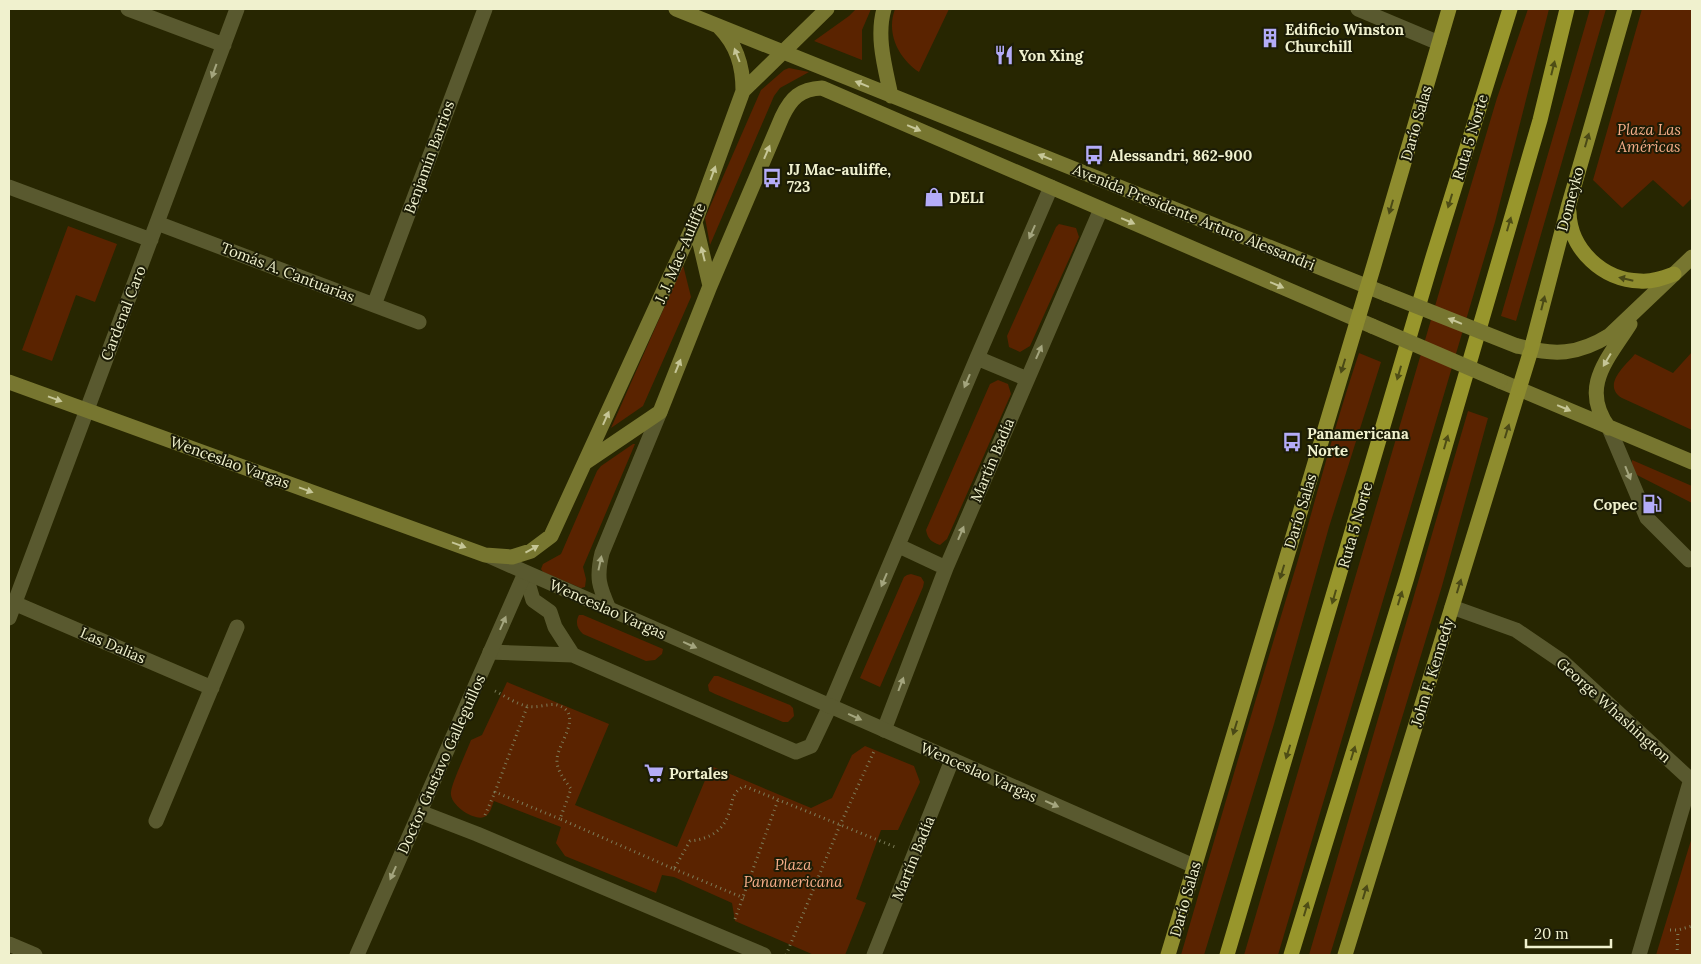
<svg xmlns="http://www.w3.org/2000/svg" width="1701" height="964" font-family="Lora,serif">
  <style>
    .green { fill: #5a2300 }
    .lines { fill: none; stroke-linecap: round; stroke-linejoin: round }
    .path { stroke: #7d7d59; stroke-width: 3; stroke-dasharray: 1 4; stroke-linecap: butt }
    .service { stroke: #59592f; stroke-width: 15 }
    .minor { stroke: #59592f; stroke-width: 15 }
    .tertiary { stroke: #59592f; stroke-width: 15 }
    .secondary { stroke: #777630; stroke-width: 15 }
    .primary { stroke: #8e8c2e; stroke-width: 15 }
    .trunk { stroke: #98962c; stroke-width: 15 }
    .secondary-bridge { stroke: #777630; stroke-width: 15 }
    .oneway { fill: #c6c697 }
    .oneway2 { fill: #4e4d15 }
    .oneway3 { fill: #a4a57e }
    .oneway4 { fill: #4a4916 }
    .labels { text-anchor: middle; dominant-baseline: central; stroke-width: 4; stroke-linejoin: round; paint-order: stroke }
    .poi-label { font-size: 15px; font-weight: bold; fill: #f0f1ce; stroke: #1c1c06; text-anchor: start }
    .street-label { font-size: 15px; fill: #f0f1ce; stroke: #1c1c06 }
    .park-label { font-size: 15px; font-style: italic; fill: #f8af8a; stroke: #1c1c06 }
  </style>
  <rect width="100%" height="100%" fill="#272601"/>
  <path class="green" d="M856,9h15l-9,21v30l-48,-19 35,-25z
    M895,9h54l-30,63c-21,-14 -33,-39 -24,-63z
    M1528,9h21l-54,213 -217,733h-34l199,-676 54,-181z
    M1590,9h16l-90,312 -15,-5z
    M1642,9h50v189l-9,9 -30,-27 -31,28 -29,-28z
    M789,68l20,4 -29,16 -6,8 -64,149 -5,-27 56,-128 23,-20z
    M1059,224l17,4 3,9 -49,109 -10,6 -11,-5 -2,-11 49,-109z
    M68,226l49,18 -22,58 -19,-7 -24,66 -30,-11z
    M683,265l8,32 -48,109 -32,22z
    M1692,352v78l-70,-32c-21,-13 4,-33 13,-44l38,19z
    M1359,353l22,9 -52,165 -55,197 -70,231h-23c38,-132 77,-264 117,-395 20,-69 38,-139 61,-207z
    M998,380l10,4 3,10 -64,145 -7,6c-8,-3 -12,-5 -14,-15l64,-146z
    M1468,411l20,7 -46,168 -112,369h-21z
    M633,444h2l-52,123 3,12 -1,8 -4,1 -38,-16 -2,-3 2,-5 18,-10 36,-83 4,-5z
    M1632,460l60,26v17l-57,-29 -3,-7z
    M911,574l10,3 3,5 -1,5 -43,100 -20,-9 44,-101 3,-2z
    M579,615h4l80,34 -1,5 -7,6 -9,1 -63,-27c-6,-5 -8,-12 -4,-19z
    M714,676h4l72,29 3,3 1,8 -6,6h-5l-68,-28 -6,-3 -1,-6z
    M507,682l102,42 -34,81 102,42 34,-81 100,42 21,-10 20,-43 13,-9 49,20 6,16 -22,48h-17l-25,69 10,4 -21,52h-31l-79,-34 -3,-18 -58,-26 -12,-2 -6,18 -91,-37 -9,-13 5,-16 -67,-26c-2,5 -4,14 -10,16 -10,4 -35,-12 -33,-25 1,-10 16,-41 20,-52l11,-5z
    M1692,837v118h-36z"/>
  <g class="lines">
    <path class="path" d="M495,691c10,5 21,13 32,15 9,3 21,-3 30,-1 28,8 1,38 0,54 -1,11 8,21 14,30l-11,30 114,50 16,-28c18,-2 33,-9 39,-28 5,-14 1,-18 15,-27l151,61
      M527,707l-32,85 65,27
      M485,815l10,-23
      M674,869l70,29
      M735,919l43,-119
      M1670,930h8l14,-4
      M786,955l54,-130 35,-76
      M1677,955l1,-25"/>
    <path class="service" d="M1609,428l38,90 42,42 3,-1
      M525,573l8,27 17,12 5,15 18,28 223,97 15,-6 19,-40
      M490,652l83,3"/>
    <path class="minor" d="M128,9l96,36
      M1358,9l81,34
      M9,187l142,53
      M157,223l262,99
      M374,305l111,-296
      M977,358l50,21
      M899,546l47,22
      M14,603l198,85
      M1452,607l64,23 47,32 129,119
      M609,609c-10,-23 -13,-31 -7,-56l58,-141
      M9,618l228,-609
      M830,706l147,-348 74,-171
      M884,730l62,-162 155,-359
      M420,812l57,22 287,121
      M156,821l81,-194
      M9,944l26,11
      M357,955l168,-382
      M874,955l78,-195
      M1639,955l52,-176"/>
    <path class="tertiary" d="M489,556l705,310"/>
    <path class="secondary" d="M676,9l710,285
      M884,9c-8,28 1,58 7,87
      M719,27c18,18 24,39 24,64
      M695,222l15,64
      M1518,346c36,10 60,9 92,-11l82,-78
      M1500,381l192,81
      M9,382l476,173 27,2 19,-6 20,-15 144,-314 48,-131 84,-82
      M1609,428c-30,-41 -1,-69 21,-104
      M586,462l74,-50 50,-126 72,-169c9,-19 18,-28 40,-29l550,238"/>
    <path class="primary" d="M1569,212c1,38 34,68 71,69 12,1 23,-3 34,-7
      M1168,955l206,-690 75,-256
      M1345,955l186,-605 38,-146 56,-195"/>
    <path class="trunk" d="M1227,955l205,-695 78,-251
      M1291,955l116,-378 133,-457 27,-111"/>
    <path class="secondary-bridge" d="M1386,294l131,52
      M1372,326l128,55"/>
  </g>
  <defs><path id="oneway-solid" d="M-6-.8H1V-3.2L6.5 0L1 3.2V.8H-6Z" transform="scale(1.25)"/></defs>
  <g class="oneway">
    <use href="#oneway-solid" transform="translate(737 55) rotate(-111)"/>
    <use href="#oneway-solid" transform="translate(862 84) rotate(-158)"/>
    <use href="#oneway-solid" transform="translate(914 128) rotate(23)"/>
    <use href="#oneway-solid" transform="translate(767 152) rotate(-67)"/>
    <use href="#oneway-solid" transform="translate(1045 157) rotate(-158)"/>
    <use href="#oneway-solid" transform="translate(713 173) rotate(-70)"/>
    <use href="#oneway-solid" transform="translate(1128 221) rotate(23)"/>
    <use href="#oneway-solid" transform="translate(703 254) rotate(-104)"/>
    <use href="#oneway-solid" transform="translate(1277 285) rotate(23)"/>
    <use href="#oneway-solid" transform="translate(1455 321) rotate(-158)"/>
    <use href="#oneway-solid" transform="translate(1607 360) rotate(121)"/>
    <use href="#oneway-solid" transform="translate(678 366) rotate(-68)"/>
    <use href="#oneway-solid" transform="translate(55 399) rotate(20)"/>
    <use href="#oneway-solid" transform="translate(1564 408) rotate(23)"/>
    <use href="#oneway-solid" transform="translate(606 418) rotate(-66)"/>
    <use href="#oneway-solid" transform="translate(306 490) rotate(20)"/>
    <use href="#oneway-solid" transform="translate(459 545) rotate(20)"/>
    <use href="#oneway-solid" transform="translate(532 549) rotate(-29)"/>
  </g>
  <g class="oneway2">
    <use href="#oneway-solid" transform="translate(1553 68) rotate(-76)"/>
    <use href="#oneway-solid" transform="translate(1450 201) rotate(107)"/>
    <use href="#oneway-solid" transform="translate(1509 224) rotate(-74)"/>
    <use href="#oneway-solid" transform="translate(1399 373) rotate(106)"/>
    <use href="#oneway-solid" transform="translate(1446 442) rotate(-74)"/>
    <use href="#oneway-solid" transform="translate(1334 597) rotate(106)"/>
    <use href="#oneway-solid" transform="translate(1400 598) rotate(-73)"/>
    <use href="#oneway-solid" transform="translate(1288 752) rotate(107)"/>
    <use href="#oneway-solid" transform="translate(1353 753) rotate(-73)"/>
    <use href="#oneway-solid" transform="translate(1306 909) rotate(-73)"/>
  </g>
  <g class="oneway3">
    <use href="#oneway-solid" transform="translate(214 71) rotate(110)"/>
    <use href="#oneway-solid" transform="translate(1032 232) rotate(114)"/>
    <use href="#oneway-solid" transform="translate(1039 352) rotate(-66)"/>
    <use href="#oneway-solid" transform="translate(967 381) rotate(113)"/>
    <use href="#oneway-solid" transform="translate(1628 473) rotate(68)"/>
    <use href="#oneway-solid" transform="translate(961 533) rotate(-67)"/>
    <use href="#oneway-solid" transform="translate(600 563) rotate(-78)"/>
    <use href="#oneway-solid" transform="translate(884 580) rotate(113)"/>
    <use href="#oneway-solid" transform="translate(503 623) rotate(-66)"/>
    <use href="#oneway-solid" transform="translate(690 645) rotate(24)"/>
    <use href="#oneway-solid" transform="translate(901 684) rotate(-69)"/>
    <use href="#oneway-solid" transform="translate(855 717) rotate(24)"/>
    <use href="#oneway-solid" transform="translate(1052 804) rotate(24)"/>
    <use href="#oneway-solid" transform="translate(393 873) rotate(114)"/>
  </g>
  <g class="oneway4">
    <use href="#oneway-solid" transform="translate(1587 140) rotate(-74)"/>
    <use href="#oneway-solid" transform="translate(1391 207) rotate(106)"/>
    <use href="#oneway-solid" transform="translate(1626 279) rotate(-167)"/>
    <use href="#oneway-solid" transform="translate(1543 303) rotate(-76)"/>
    <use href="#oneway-solid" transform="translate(1343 366) rotate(107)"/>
    <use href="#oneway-solid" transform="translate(1507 431) rotate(-73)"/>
    <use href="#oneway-solid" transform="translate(1282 572) rotate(107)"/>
    <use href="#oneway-solid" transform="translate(1459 586) rotate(-73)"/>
    <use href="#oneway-solid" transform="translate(1235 728) rotate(107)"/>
    <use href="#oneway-solid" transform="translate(1365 892) rotate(-73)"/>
  </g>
  <defs>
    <symbol id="building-bare" viewBox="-9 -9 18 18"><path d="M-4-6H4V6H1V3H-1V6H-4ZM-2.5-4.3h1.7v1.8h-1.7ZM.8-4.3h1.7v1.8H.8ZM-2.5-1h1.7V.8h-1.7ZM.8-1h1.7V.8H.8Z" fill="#b4acf9" stroke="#1c1c06" stroke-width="2.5" paint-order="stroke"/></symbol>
    <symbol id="restaurant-bare" viewBox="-9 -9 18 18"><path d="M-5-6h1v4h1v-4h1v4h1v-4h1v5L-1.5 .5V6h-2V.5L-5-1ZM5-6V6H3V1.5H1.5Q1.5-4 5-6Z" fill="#b4acf9" stroke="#1c1c06" stroke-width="2.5" paint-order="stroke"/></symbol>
    <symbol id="bus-bare" viewBox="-9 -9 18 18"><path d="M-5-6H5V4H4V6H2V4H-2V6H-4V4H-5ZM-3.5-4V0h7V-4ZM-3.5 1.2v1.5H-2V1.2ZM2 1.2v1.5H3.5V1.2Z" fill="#b4acf9" stroke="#1c1c06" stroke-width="2.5" paint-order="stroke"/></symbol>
    <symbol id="shop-bare" viewBox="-9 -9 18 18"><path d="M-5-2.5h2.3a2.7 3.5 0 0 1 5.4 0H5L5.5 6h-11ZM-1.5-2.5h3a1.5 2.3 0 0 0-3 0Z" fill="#b4acf9" stroke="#1c1c06" stroke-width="2.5" paint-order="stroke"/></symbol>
    <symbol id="fuel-bare" viewBox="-9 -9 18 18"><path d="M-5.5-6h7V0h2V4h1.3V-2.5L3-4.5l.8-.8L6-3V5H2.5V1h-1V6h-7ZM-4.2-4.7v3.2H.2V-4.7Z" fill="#b4acf9" stroke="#1c1c06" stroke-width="2.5" paint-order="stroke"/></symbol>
    <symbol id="supermarket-bare" viewBox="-9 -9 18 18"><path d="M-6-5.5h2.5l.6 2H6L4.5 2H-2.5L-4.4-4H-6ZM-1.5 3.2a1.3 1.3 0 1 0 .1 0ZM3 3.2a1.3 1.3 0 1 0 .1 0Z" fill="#b4acf9" stroke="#1c1c06" stroke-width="2.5" paint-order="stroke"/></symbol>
  </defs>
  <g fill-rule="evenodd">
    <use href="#building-bare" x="1256" y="24" width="28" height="28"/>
    <use href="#restaurant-bare" x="990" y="41" width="28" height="28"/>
    <use href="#bus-bare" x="1080" y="141" width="28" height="28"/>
    <use href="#bus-bare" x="758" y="164" width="28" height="28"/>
    <use href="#shop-bare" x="920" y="183" width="28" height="28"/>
    <use href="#bus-bare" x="1278" y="428" width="28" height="28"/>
    <use href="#fuel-bare" x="1638" y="490" width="28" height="28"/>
    <use href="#supermarket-bare" x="640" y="759" width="28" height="28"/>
  </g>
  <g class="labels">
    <g class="poi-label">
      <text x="1285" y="29">Edificio Winston<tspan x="1285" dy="17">Churchill</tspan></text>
      <text x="1019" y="55">Yon Xing</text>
      <text x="1109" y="155">Alessandri, 862-900</text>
      <text x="787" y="169">JJ Mac-auliffe,<tspan x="787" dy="17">723</tspan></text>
      <text x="949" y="197">DELI</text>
      <text x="1307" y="433">Panamericana<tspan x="1307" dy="17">Norte</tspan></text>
      <text x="1637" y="504" text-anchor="end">Copec</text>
      <text x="669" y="773">Portales</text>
    </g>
    <g class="street-label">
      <text transform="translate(1416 123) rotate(-74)">Darío Salas</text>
      <text transform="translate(1470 137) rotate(-73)">Ruta 5 Norte</text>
      <text transform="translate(429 157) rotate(-70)">Benjamín Barrios</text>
      <text transform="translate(1570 199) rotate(-75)">Domeyko</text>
      <text transform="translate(1194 217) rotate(22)">Avenida Presidente Arturo Alessandri</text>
      <text transform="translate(680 253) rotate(-67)">J. J. Mac-Auliffe</text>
      <text transform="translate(288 272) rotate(21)">Tomás A. Cantuarias</text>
      <text transform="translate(123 313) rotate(-69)">Cardenal Caro</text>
      <text transform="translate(992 460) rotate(-67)">Martín Badía</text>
      <text transform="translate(230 462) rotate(20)">Wenceslao Vargas</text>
      <text transform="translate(1300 511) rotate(-73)">Darío Salas</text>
      <text transform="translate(1355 525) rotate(-74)">Ruta 5 Norte</text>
      <text transform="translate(608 609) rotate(24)">Wenceslao Vargas</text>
      <text transform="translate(113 645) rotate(23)">Las Dalias</text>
      <text transform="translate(1432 672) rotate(-73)">John F. Kennedy</text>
      <text transform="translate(1614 710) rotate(42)">George Whashington</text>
      <text transform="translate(441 764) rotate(-66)">Doctor Gustavo Galleguillos</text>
      <text transform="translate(979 772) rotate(24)">Wenceslao Vargas</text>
      <text transform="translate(913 858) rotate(-68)">Martín Badía</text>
      <text transform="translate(1185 899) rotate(-74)">Darío Salas</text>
    </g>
    <g class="park-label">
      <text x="1649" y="129">Plaza Las<tspan x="1649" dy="17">Américas</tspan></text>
      <text x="793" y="864">Plaza<tspan x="793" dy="17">Panamericana</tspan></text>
    </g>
  </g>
  <rect width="1701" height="964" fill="none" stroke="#f0f1ce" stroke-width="20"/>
  <path d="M1526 939v8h85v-8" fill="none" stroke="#f0f1ce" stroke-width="2.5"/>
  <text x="1534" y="939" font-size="15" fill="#f0f1ce" stroke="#1c1c06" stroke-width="4" paint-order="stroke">20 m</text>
</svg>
